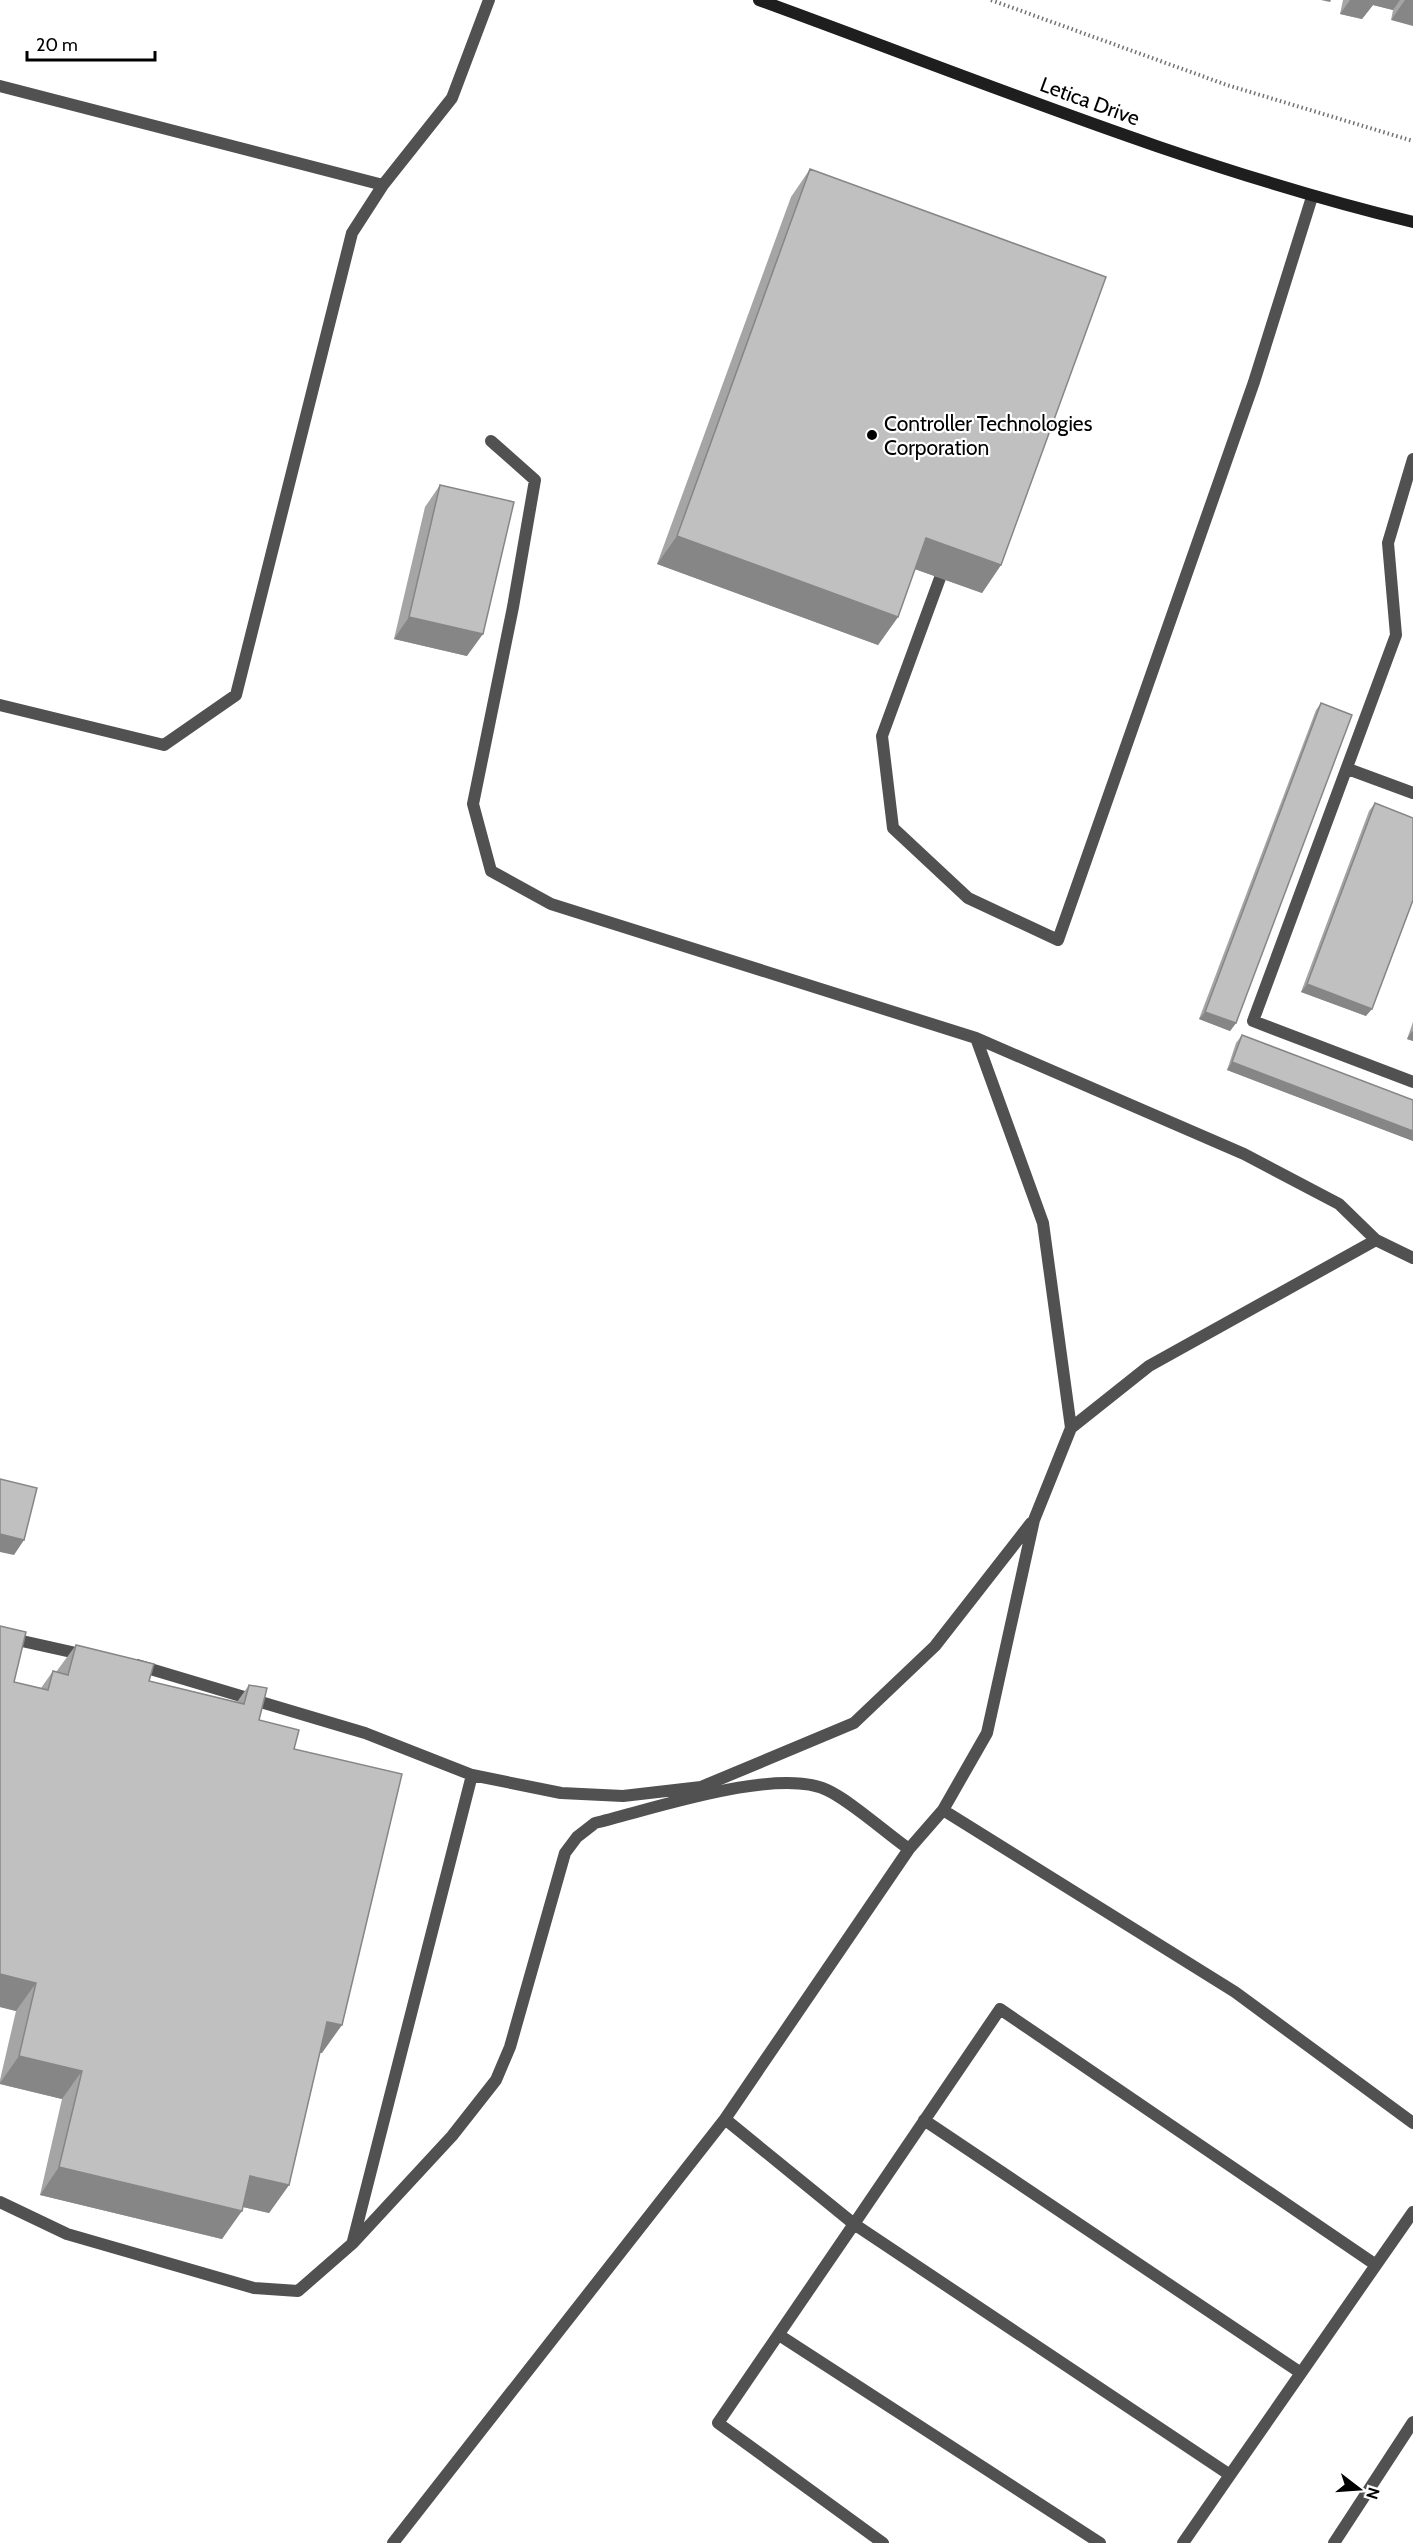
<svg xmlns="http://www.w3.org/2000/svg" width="1413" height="2543" font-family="Cabin,sans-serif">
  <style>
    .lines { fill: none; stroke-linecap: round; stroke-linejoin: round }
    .path { stroke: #737373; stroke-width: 4; stroke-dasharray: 1.5 3; stroke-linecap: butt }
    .lane { stroke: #515151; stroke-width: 12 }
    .secondary { stroke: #1e1e1e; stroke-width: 12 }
    .wall { fill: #a5a5a5 }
    .shaded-wall { fill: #868686 }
    .building { fill: #c0c0c0; stroke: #868686; stroke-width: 1.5 }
    .poi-dot { fill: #000; stroke: #fff; stroke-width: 2 }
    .labels { text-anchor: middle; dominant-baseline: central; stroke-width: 4.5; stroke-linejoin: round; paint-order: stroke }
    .street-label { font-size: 21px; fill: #000; stroke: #fff }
    .poi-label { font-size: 21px; fill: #000; stroke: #fff; text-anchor: start }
  </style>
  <rect width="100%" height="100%" fill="#fff"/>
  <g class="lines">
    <path class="path" d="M991,0l236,85 186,56"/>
    <path class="lane" d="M0,86l383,99 69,-87 37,-98
      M491,441l44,39 -22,127 -40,197 18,67 60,33 425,134 268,116 95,50 37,36
      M1413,459l-25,84 8,92 -143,386 160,61
      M940,578l-58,158 11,92 75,70 90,42 196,-558 58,-185
      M0,705l164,40 72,-50 116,-462 31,-48
      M1348,769l65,24
      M976,1038l67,185 28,205
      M1413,1258l-37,-18 -227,126 -78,62 -37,92 -47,213 -44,77 292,182 178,131
      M0,1636l85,19
      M137,1665l228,68 107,42 89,18 62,3 78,-9 153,-64 81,-77 96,-123
      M725,2119l184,-270 34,-39
      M924,2120l377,253 -71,102 -376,-251 146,-215 376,256 37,-53
      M0,2202l67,32 187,54 44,3 55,-48 99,-107 44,-56 14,-33 55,-194 12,-16 18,-14c55,-13 182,-57 232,-33 24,11 59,43 82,59
      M353,2241l119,-466
      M779,2335l321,208
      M1301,2373l75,-108
      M393,2543l332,-424 129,105 -136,199 165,120
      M1183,2543l47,-68
      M1334,2543l79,-121"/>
    <path class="secondary" d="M759,0c217,79 430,168 654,222"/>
  </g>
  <path class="wall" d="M1343,0h70l-22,20 2,-10 -20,-5 -11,14 -22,-5z
    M810,169l191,396 -19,28 -67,-24 -17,48 -20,28 -221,-81 134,-367z
    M440,485l27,171 -73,-17 31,-132z
    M1321,703l-85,320 -6,8 -31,-12 117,-309z
    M1375,803l-9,213 -65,-24 68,-181z
    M1413,1022v19l-6,-2z
    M1242,1035l171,65v41l-186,-71 9,-27z
    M0,1626l14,56 27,6 12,-17 3,1 20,-27 73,36 88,21 12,-17 10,35 35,29 28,304h-2l-31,132 -20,28 -26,-6 -21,32 -182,-44 22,-96 -62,-15v-4l16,-69 -16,-4z"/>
  <path class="shaded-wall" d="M1321,0h10l-1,2z
    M1350,0h50l-7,10 -20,-5 -11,14 -22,-5z
    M1405,0h8v26l-22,-6z
    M677,536l221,81 -20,28 -221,-81z
    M926,538l75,27 -19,28 -76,-27z
    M409,617l74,17 -16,22 -73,-17z
    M1307,984l65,25 -6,7 -65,-24z
    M1205,1012l31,11 -6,8 -31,-12z
    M1412,1031l1,1v9l-6,-2z
    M1232,1062l181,69v10l-186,-71z
    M0,1534l24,6 -10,15 -14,-3z
    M0,1974l36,9 -20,28 -16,-4z
    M327,2022l15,3 -20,28 -14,-3z
    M19,2056l63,15 -20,28 -62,-15v-1z
    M59,2167l183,44 -20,28 -182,-44z
    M250,2176l39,9 -20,28 -39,-9z"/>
  <path class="building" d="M810,169l296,108 -105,288 -75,-27 -28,79 -221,-81z
    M440,485l74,17 -31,132 -74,-17z
    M1321,703l31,12 -116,308 -31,-11z
    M1375,803l38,15v82l-41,109 -65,-25z
    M1242,1035l171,65v31l-181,-69z
    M0,1479l37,9 -13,52 -24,-6z
    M0,1626l26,6 -12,50 34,8 5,-19 15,4 8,-30 78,19 -5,17 95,23 5,-19 18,3 -8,32 40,10 -5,19 108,25 -60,251 -15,-3 -38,163 -39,-9 -8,35 -183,-44 23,-96 -63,-15 17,-73 -36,-9z"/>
  <circle class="poi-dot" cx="872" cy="435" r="6"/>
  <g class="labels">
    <g class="street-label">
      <text transform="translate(1090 101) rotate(20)">Letica Drive</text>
    </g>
    <g class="poi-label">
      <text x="884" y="423">Controller Technologies<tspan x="884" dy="24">Corporation</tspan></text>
    </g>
  </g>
  <g transform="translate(1359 2489) rotate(107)" stroke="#ffffff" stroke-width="4.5" paint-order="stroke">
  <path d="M0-4.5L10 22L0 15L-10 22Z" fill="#000000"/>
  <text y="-9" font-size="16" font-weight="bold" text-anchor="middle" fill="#000000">N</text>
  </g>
  <path d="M27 51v9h128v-9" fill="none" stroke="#000000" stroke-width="3"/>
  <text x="36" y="51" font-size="18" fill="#000000" stroke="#ffffff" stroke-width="4.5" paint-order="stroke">20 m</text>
</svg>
